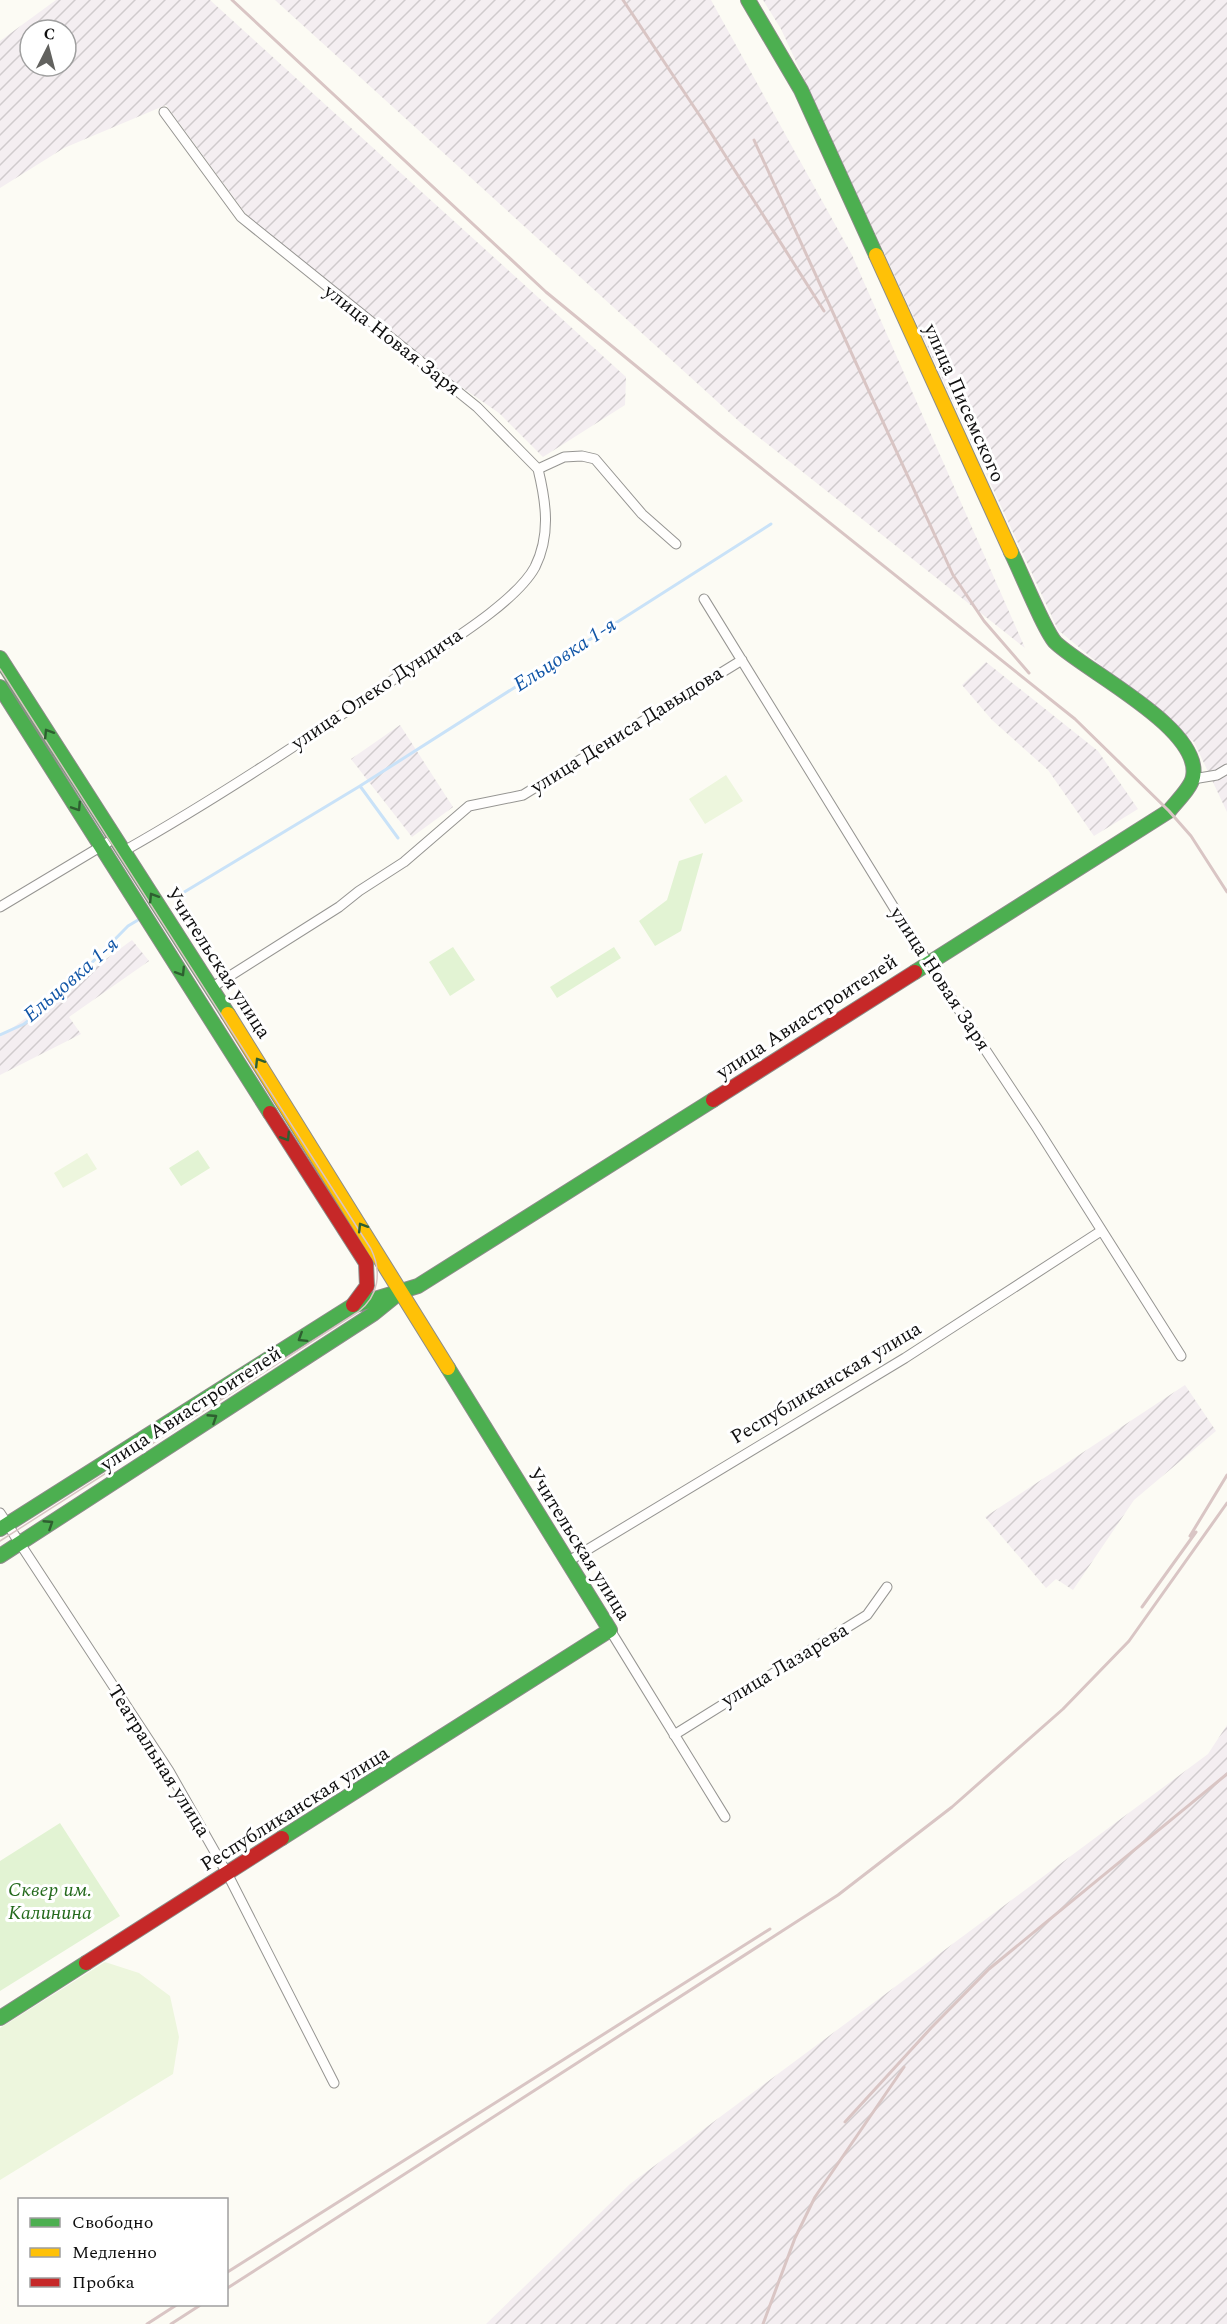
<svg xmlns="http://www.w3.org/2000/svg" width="1227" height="2324" font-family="Spectral,serif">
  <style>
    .industrial { fill: url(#industrial-furrows); fill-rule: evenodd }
    .park { fill: #e2f3d3 }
    .pitch { fill: #edf6dd }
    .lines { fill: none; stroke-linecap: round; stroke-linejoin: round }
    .stream { stroke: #c9e2f8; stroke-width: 3 }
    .street-casing { stroke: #969592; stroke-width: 11 }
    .fast-casing { stroke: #8c8c89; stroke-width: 16 }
    .slow-casing { stroke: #8c8c89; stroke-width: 16 }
    .jam-casing { stroke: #8c8c89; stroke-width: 16 }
    .street { stroke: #fffefd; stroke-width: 9 }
    .fast { stroke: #4caf50; stroke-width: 14 }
    .slow { stroke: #ffc107; stroke-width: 14 }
    .jam { stroke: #c62828; stroke-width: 14 }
    .tram { stroke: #d9c5c4; stroke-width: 1.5 }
    .rail { stroke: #d9c5c4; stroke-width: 3 }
    .oneway { stroke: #2e5f30 }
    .labels { text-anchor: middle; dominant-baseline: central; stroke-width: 6; stroke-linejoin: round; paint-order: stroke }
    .street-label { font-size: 20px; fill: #0f0f0f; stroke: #fff }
    .park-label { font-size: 20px; font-style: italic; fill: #246a1c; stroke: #fff }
    .water-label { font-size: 21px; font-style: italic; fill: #1256a7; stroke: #fff }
  </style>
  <defs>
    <pattern id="industrial-furrows" width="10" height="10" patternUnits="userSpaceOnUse" patternTransform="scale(1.5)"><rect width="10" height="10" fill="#f4eef1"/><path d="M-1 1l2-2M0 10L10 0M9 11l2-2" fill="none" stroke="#d0cbcd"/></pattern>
  </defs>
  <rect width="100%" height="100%" fill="#fcfbf4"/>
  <path class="industrial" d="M56,0h154l416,377 -1,28 -82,52 -44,-44 -127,-88 -121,-104 -85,-116 -102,43 -64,40v-147zM30,30h36v36h-36z
    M275,0h436l141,255 173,393 -283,-224z
    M763,0h464v812l-33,-70 -136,-112 -277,-601z
    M986,662l112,89 40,58 -44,27 -46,-66 -56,-50 -30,-35z
    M400,725l53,82 -41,30 -61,-78z
    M132,940l17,21 -80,56 12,17 -81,41v-38z
    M1185,1385l31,46 -82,69 -61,90 -17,-11 -10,9 -61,-71z
    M1227,1725v599h-741l144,-140 578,-430z"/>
  <path class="park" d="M703,853l-22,78 -26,15 -16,-25 28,-21 12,-39z
    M453,947l22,33 -25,16 -21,-34z
    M614,947l7,11 -64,40 -7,-11z
    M198,1150l12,18 -29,18 -12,-18z
    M60,1823l60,93 -120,75v-130z"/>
  <path class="pitch" d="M726,775l17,26 -38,23 -16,-25z
    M87,1153l10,16 -34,19 -9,-15z
    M105,1962l34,11 31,23 9,41 -6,37 -173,106v-152z"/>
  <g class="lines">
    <path class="stream" d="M360,786l411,-262
      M181,894l179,-108 38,52
      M0,1035l24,-11 31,-24 73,-74 10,-6"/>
    <defs>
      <path id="street" d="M164,112l77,105 236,190 61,62
        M538,469l26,-12 18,-1 13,3 47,55 34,30
        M704,599l224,364 109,165 144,228
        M1193,779l24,-4 10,-6
        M124,851c99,-56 194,-120 288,-184 34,-23 104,-65 123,-100 16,-32 11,-65 3,-98
        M0,907l115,-69
        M211,988l128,-81 20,-16 45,-29 65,-56 54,-11 219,-135
        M0,1513l169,258 59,104 106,208
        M567,1562l338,-204 196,-127
        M610,1630l115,187
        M674,1735l193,-120 20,-28"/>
      <path id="fast" d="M748,0l53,90 75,165
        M0,658l228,356
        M0,687l270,426
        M915,972l254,-161c7,-9 22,-23 24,-34 10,-48 -106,-105 -137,-134 -10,-9 -36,-73 -45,-91
        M0,1529l352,-223 66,-20 295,-186
        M0,1556l373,-242 21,-17
        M282,1838l328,-208 -162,-262
        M0,2018l86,-55"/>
      <path id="slow" d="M876,255l135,297
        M228,1014l220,354"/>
      <path id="jam" d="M713,1100l202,-128
        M270,1113l96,150 1,23 -14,19
        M86,1963l196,-125"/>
    </defs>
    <use href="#street" class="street-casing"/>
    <use href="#fast" class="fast-casing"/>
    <use href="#slow" class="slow-casing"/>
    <use href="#jam" class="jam-casing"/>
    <use href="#street" class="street"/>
    <use href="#fast" class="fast"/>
    <use href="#slow" class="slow"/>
    <use href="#jam" class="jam"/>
    <path class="tram" d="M0,669l371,580c11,23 8,47 -13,63l-358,229"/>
    <path class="rail" d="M232,0l314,292 174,143 355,284 94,92 22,25 36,56
      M623,0l81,122 120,189
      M754,140l199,435 31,46 45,52
      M1190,1536l37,-61
      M1142,1607l54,-75
      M845,2122l86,-94 58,-59 238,-195
      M226,2273l544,-344
      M226,2289l612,-394 114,-88 111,-98 66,-68 98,-138
      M147,2324l31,-20
      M171,2324l31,-20
      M763,2324l32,-86 20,-41 89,-130"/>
  </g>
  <defs><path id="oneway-chevron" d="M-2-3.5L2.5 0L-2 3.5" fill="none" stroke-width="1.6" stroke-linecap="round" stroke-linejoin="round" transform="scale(1.5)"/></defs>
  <g class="oneway">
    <use href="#oneway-chevron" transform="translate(48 733) rotate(-122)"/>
    <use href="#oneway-chevron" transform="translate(77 807) rotate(57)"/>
    <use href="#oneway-chevron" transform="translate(153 897) rotate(-122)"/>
    <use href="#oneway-chevron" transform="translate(181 972) rotate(58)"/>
    <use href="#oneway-chevron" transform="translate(259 1062) rotate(-122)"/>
    <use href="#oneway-chevron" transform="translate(286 1137) rotate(58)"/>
    <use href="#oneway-chevron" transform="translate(362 1227) rotate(-122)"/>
    <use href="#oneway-chevron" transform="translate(302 1338) rotate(148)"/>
    <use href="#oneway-chevron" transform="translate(213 1418) rotate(-33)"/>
    <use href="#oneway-chevron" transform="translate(49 1524) rotate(-33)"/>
  </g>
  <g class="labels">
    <g class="street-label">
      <text transform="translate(392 340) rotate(38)">улица Новая Заря</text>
      <text transform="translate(964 403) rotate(66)">улица Писемского</text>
      <text transform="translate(377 689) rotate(-34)">улица Олеко Дундича</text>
      <text transform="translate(627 730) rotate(-32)">улица Дениса Давыдова</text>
      <text transform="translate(218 963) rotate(57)">Учительская улица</text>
      <text transform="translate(940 979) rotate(57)">улица Новая Заря</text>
      <text transform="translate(807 1017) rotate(-33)">улица Авиастроителей</text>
      <text transform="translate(826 1383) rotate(-31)">Республиканская улица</text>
      <text transform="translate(191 1409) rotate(-33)">улица Авиастроителей</text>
      <text transform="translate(579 1544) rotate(58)">Учительская улица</text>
      <text transform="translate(785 1665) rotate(-31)">улица Лазарева</text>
      <text transform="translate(159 1761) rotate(58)">Театральная улица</text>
      <text transform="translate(295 1809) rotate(-32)">Республиканская улица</text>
    </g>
    <g class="park-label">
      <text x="50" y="1890">Сквер им.<tspan x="50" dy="23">Калинина</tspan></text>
    </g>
    <g class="water-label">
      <text transform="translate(565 655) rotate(-33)">Ельцовка 1-я</text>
      <text transform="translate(71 980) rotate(-41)">Ельцовка 1-я</text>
    </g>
  </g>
  <rect x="18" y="2198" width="210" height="108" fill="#ffffff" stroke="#9f9f9f" stroke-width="1.5"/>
  <rect x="30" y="2218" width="30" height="9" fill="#4caf50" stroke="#9f9f9f" stroke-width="1.5"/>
  <text x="72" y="2228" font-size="18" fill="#0f0f0f">Свободно</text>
  <rect x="30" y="2248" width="30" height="9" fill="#ffc107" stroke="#9f9f9f" stroke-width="1.5"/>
  <text x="72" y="2258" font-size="18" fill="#0f0f0f">Медленно</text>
  <rect x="30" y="2278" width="30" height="9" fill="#c62828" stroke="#9f9f9f" stroke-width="1.5"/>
  <text x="72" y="2288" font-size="18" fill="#0f0f0f">Пробка</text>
  <g transform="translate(48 48) rotate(6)"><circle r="28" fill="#ffffff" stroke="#9f9f9f" stroke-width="1.5"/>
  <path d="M0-4.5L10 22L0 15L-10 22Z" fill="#62625f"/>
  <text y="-9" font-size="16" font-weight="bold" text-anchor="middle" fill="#0f0f0f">С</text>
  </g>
</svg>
